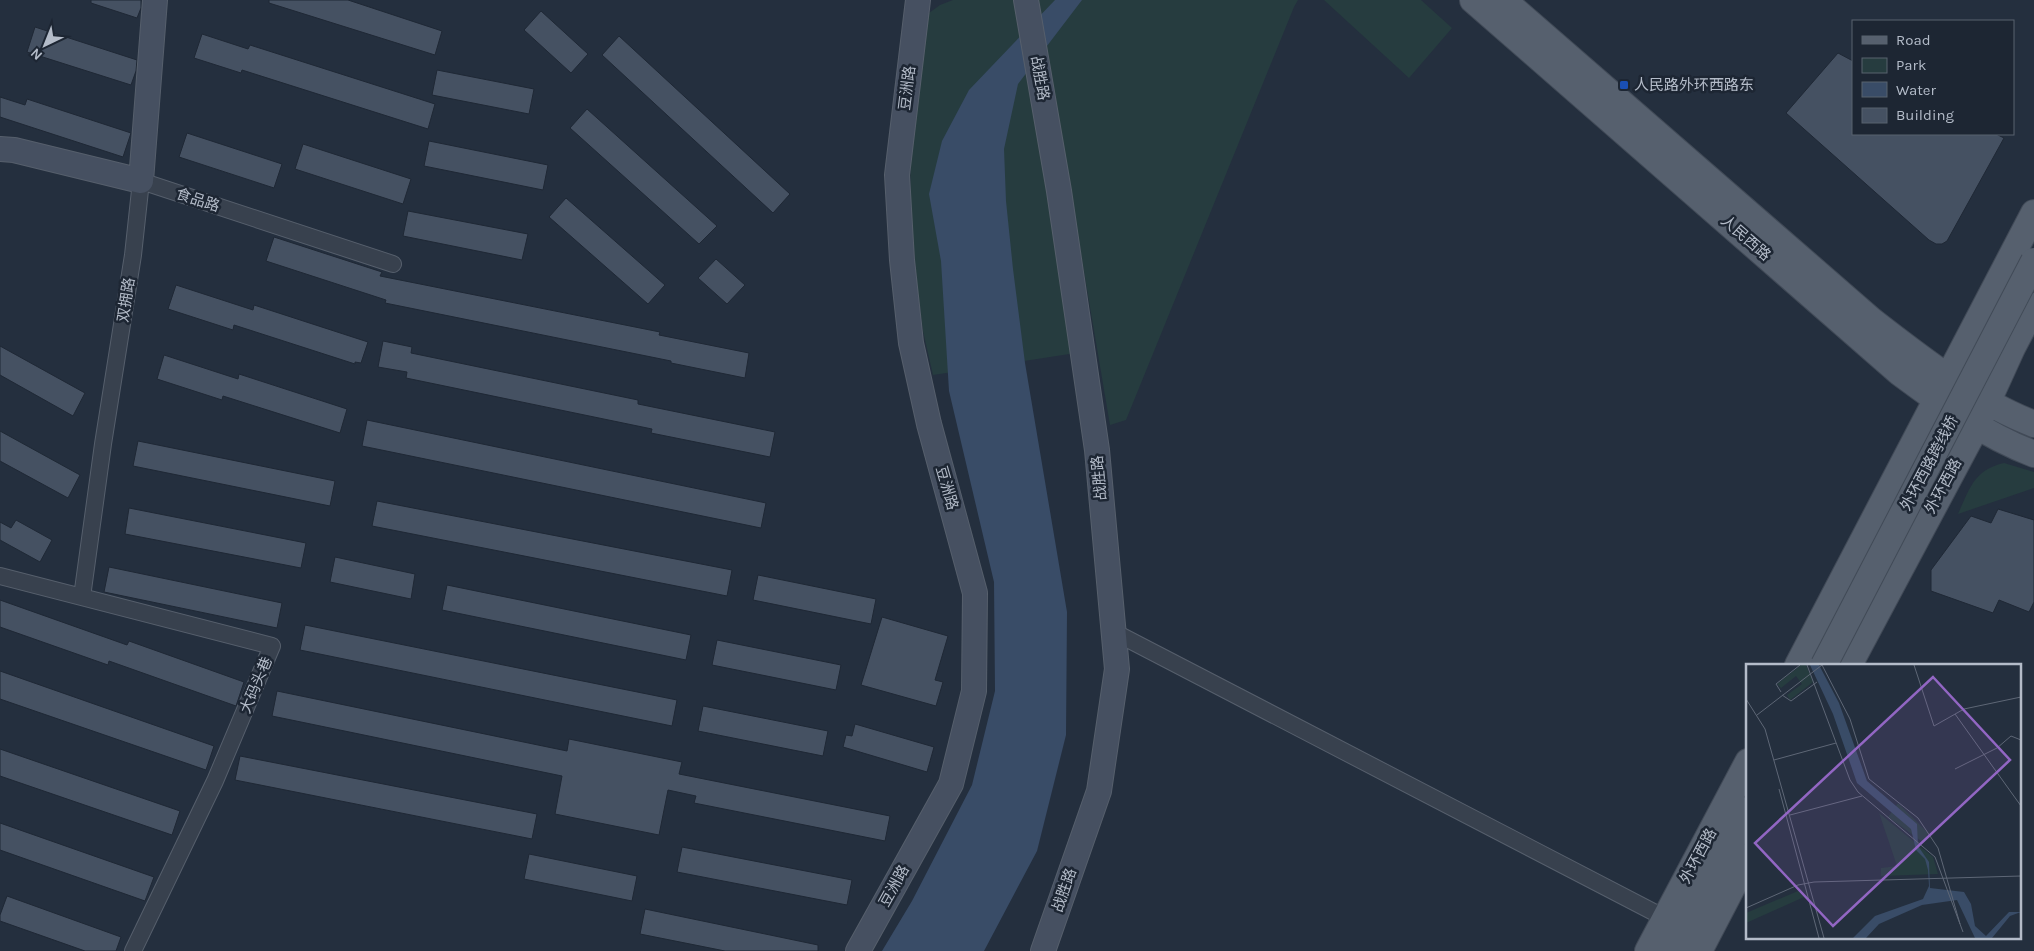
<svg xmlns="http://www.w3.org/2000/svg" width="2034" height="951" font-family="Karla,'Noto Sans SC',sans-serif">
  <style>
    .green { fill: #263c3f }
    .water { fill: #394c67 }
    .building { fill: #455162; stroke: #1f2835 }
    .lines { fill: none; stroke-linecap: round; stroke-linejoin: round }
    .street-casing { stroke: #565f6c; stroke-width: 18 }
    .secondary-casing { stroke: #565f6c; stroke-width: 26 }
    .primary-casing { stroke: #414a57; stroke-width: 28 }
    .street { stroke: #38414e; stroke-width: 16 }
    .secondary { stroke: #465061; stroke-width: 24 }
    .primary { stroke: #56606e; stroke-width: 26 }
    .primary-bridge-casing { stroke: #414a57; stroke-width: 28; stroke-linecap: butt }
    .primary-bridge { stroke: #56606e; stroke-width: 26 }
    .transit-dot { fill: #1a4fb4; stroke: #1d2633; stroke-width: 2 }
    .labels { text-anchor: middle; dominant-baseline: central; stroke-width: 5; stroke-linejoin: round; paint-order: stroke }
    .street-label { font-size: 15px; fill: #b4bcc9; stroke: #1d2633 }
    .poi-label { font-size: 15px; fill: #b4bcc9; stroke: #1d2633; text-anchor: start }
    .inset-road { fill: none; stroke: #5e6776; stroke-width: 1 }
    .view { fill: #9266c3; fill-opacity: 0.15; stroke: #9266c3; stroke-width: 2.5 }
    .inset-edge { fill: none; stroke: #b4bcc9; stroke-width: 2.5 }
  </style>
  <rect width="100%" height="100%" fill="#242f3e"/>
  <path class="green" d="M953,0h64l59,353 -143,22 -10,-44 -5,-38 -7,-76 -1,-71 15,-130 15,-11z
    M1038,0h260l-4,7 -168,413 -16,5z
    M1324,0h97l31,28 -43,50z
    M2004,463l30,9v16l-76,26c12,-26 16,-44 46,-51z"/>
  <path class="water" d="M1055,0h27l-64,84 -14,65 2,52 7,68 12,94 42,249 -1,123 -29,116 -53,100h-102l30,-50 60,-116 23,-94 -1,-109 -45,-191 -8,-130 -12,-67 13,-53 27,-51z"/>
  <path class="building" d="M91,0h50v8l-4,10 -46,-15z
    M269,0h79l94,31 -7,24 -166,-52z
    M541,11l47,43 -17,19 -47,-43z
    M35,27l102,33 -1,11 -5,14 -104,-33z
    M202,34l46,15 2,-4 185,59 -7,25 -186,-59 -1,3 -47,-15z
    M619,36l171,158 -17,19 -171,-158z
    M1838,53l15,8v73h143l8,4 -57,103 -5,3h-6l-7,-4 -143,-127z
    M437,70l97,19 -5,25 -97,-19z
    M0,97l25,8 2,-6 104,34 -8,24 -123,-40z
    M587,109l130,117 -18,18 -129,-116z
    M187,133l95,31 -8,24 -95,-31z
    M429,141l119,24 -5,25 -119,-24z
    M303,144l108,35 -8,25 -108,-35z
    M566,198l99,87 -17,19 -99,-87z
    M408,211l120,23 -6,26 -119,-24z
    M274,237l108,35 -2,4 280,56 -1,3 90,18 -4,25 -74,-15v-2l-286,-58 1,-3 -120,-39z
    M716,259l29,26 -18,19 -29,-26z
    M176,285l77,25 1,-5 114,37 -7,21 -6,-1v2l-121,-39 -1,5 -65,-21z
    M383,341l29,6 -1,6 227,47v4l137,28 -5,25 -119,-24 1,-4 -246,-51 1,-6 -29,-5z
    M0,346l85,47 -12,23 -73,-41z
    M164,355l74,24 1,-5 108,35 -7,24 -117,-37 -1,4 -65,-21z
    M367,420l399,83 -5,25 -399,-82z
    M0,431l80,44 -12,23 -68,-37z
    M138,441l197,40 -5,25 -197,-40z
    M377,501l355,69 -5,26 -355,-70z
    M129,508l177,35 -5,25 -176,-34z
    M1998,509l36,11v82l-5,10 -30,-12 -6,13 -62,-22v-21l40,-54 20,7z
    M16,520l36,20 -12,22 -40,-22v-18l11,6z
    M335,557l80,17 -4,25 -81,-17z
    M109,567l173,36 -5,25 -173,-36z
    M758,575l118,24 -5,25 -118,-24z
    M447,585l244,50 -5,25 -244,-50z
    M0,600l127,45 2,-4 115,41 -8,24 -127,-45 -1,4 -108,-38z
    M882,617l66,19 -13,44 8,2 -7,24 -75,-21z
    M305,625l372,75 -5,26 -372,-76z
    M717,640l124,25 -5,25 -124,-25z
    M0,671l214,75 -8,24 -206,-71z
    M277,691l290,60 2,-12 113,23 -3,12 211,42 -5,25 -191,-38 2,-7 -28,-6 -9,45 -104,-21 7,-38 -290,-60z
    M703,706l125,25 -5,25 -125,-25z
    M855,724l79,23 -7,25 -84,-25 3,-12 6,1z
    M0,749l180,62 -8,24 -172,-59z
    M240,756l297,58 -5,25 -297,-59z
    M0,823l154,54 -9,24 -145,-51z
    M682,847l170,33 -5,25 -170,-33z
    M529,854l108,22 -5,25 -108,-22z
    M7,896l114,41 -5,14h-31l-85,-30v-6z
    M645,909l173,36v6h-93l-85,-17z"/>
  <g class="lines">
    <defs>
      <path id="street" d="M0,576l272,70 -57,135 -82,170
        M82,597l21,-153 30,-189 8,-74 252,83
        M1114,632l551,286"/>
      <path id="secondary" d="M1026,0l33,191 38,259 20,219 -18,122 -56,160
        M0,149l14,1 127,31 14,-181
        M858,951l93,-167 23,-93 1,-98 -46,-169 -18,-81 -9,-83 -5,-85 21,-175"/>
      <path id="primary" d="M1473,0l426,372c43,32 85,63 135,82
        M1503,0l368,320c49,38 105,82 163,104
        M1798,665l236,-452
        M1849,665l127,-238 36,-79 22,-42
        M1648,951l100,-189
        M1674,951l74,-141
        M1699,951l49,-94"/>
    </defs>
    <use href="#street" class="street-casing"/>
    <use href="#secondary" class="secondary-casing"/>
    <use href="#primary" class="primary-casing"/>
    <use href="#street" class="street"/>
    <use href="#secondary" class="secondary"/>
    <use href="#primary" class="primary"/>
    <defs>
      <path id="primary-bridge" d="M1824,665l210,-404"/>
    </defs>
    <use href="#primary-bridge" class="primary-bridge-casing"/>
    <use href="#primary-bridge" class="primary-bridge"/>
  </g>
  <rect class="transit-dot" x="1619" y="80" width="10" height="10" rx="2.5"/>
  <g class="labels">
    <g class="street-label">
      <text transform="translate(1040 78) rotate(80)">战胜路</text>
      <text transform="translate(907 88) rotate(-83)">豆洲路</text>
      <text transform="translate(198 200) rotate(18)">食品路</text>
      <text transform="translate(1746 238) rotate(41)">人民西路</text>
      <text transform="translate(126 300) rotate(-81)">双拥路</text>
      <text transform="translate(1929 463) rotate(-62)">外环西路跨线桥</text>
      <text transform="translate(1099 478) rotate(-95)">战胜路</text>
      <text transform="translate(1943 486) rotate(-62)">外环西路</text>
      <text transform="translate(947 488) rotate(74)">豆洲路</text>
      <text transform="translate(256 685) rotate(-67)">大码头巷</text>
      <text transform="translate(1698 856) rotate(-62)">外环西路</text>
      <text transform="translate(894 886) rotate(-61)">豆洲路</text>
      <text transform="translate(1064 890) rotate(-71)">战胜路</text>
    </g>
    <g class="poi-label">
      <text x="1634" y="85">人民路外环西路东</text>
    </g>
  </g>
  <g transform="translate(1746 664)">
    <rect width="275" height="275" fill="#242f3e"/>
    <path d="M55,1h5l7,17 -23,18 -3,-5 15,-11 -6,-8 -15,12 -4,-4zM152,139l30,30 -4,10 -36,-26zM133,149l54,44 5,17 -57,2v-8l16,-2zM52,227l6,6 -58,26v-10z" fill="#263c3f"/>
    <path d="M64,1h9l20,38 28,78 50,43 1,22 11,16 1,26 34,4 7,12 4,22 11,10 23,-24h12l-11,4 -18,22h-17l-18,-38 -35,5 -43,19 -13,14h-13l22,-22 48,-17 6,-13 -1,-16 -3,-11 -9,-9 -5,-21 -54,-46 -24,-69z" fill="#394c67"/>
    <path class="inset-road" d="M61,1l43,115 8,12 77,65 28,75M76,1l28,54 19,60 49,39 20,30 22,76M168,1l20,61 30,-17 57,-12M35,28l-5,-8 24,-19M36,31l9,6 26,-19M0,35l19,30 59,209M209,50l66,92M11,51l65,-50M28,96l62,-17M209,105l42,-21 14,-12 10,4M33,125l40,149M44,151l72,-19M0,244l52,-23 16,-3 207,-6"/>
    <path class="view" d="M187,13l77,83 -177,166 -78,-83z"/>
    <rect width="275" height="275" class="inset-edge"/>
  </g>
  <rect x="1852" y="20" width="162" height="115" fill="#1d2633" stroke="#59626f"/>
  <rect x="1862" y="36" width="25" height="8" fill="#56606e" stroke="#59626f"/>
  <text x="1896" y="45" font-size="15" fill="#b4bcc9">Road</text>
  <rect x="1862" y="58" width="25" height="15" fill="#263c3f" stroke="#59626f"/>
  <text x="1896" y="70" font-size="15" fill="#b4bcc9">Park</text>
  <rect x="1862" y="82" width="25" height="15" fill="#394c67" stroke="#59626f"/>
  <text x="1896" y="95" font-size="15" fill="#b4bcc9">Water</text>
  <rect x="1862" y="108" width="25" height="15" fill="#455162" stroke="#59626f"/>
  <text x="1896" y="120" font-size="15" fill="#b4bcc9">Building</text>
  <g transform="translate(45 45) rotate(223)" stroke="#1d2633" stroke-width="4" paint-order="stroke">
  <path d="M0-4L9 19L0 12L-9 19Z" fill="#b4bcc9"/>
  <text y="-8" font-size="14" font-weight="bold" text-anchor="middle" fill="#b4bcc9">N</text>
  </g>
</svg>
